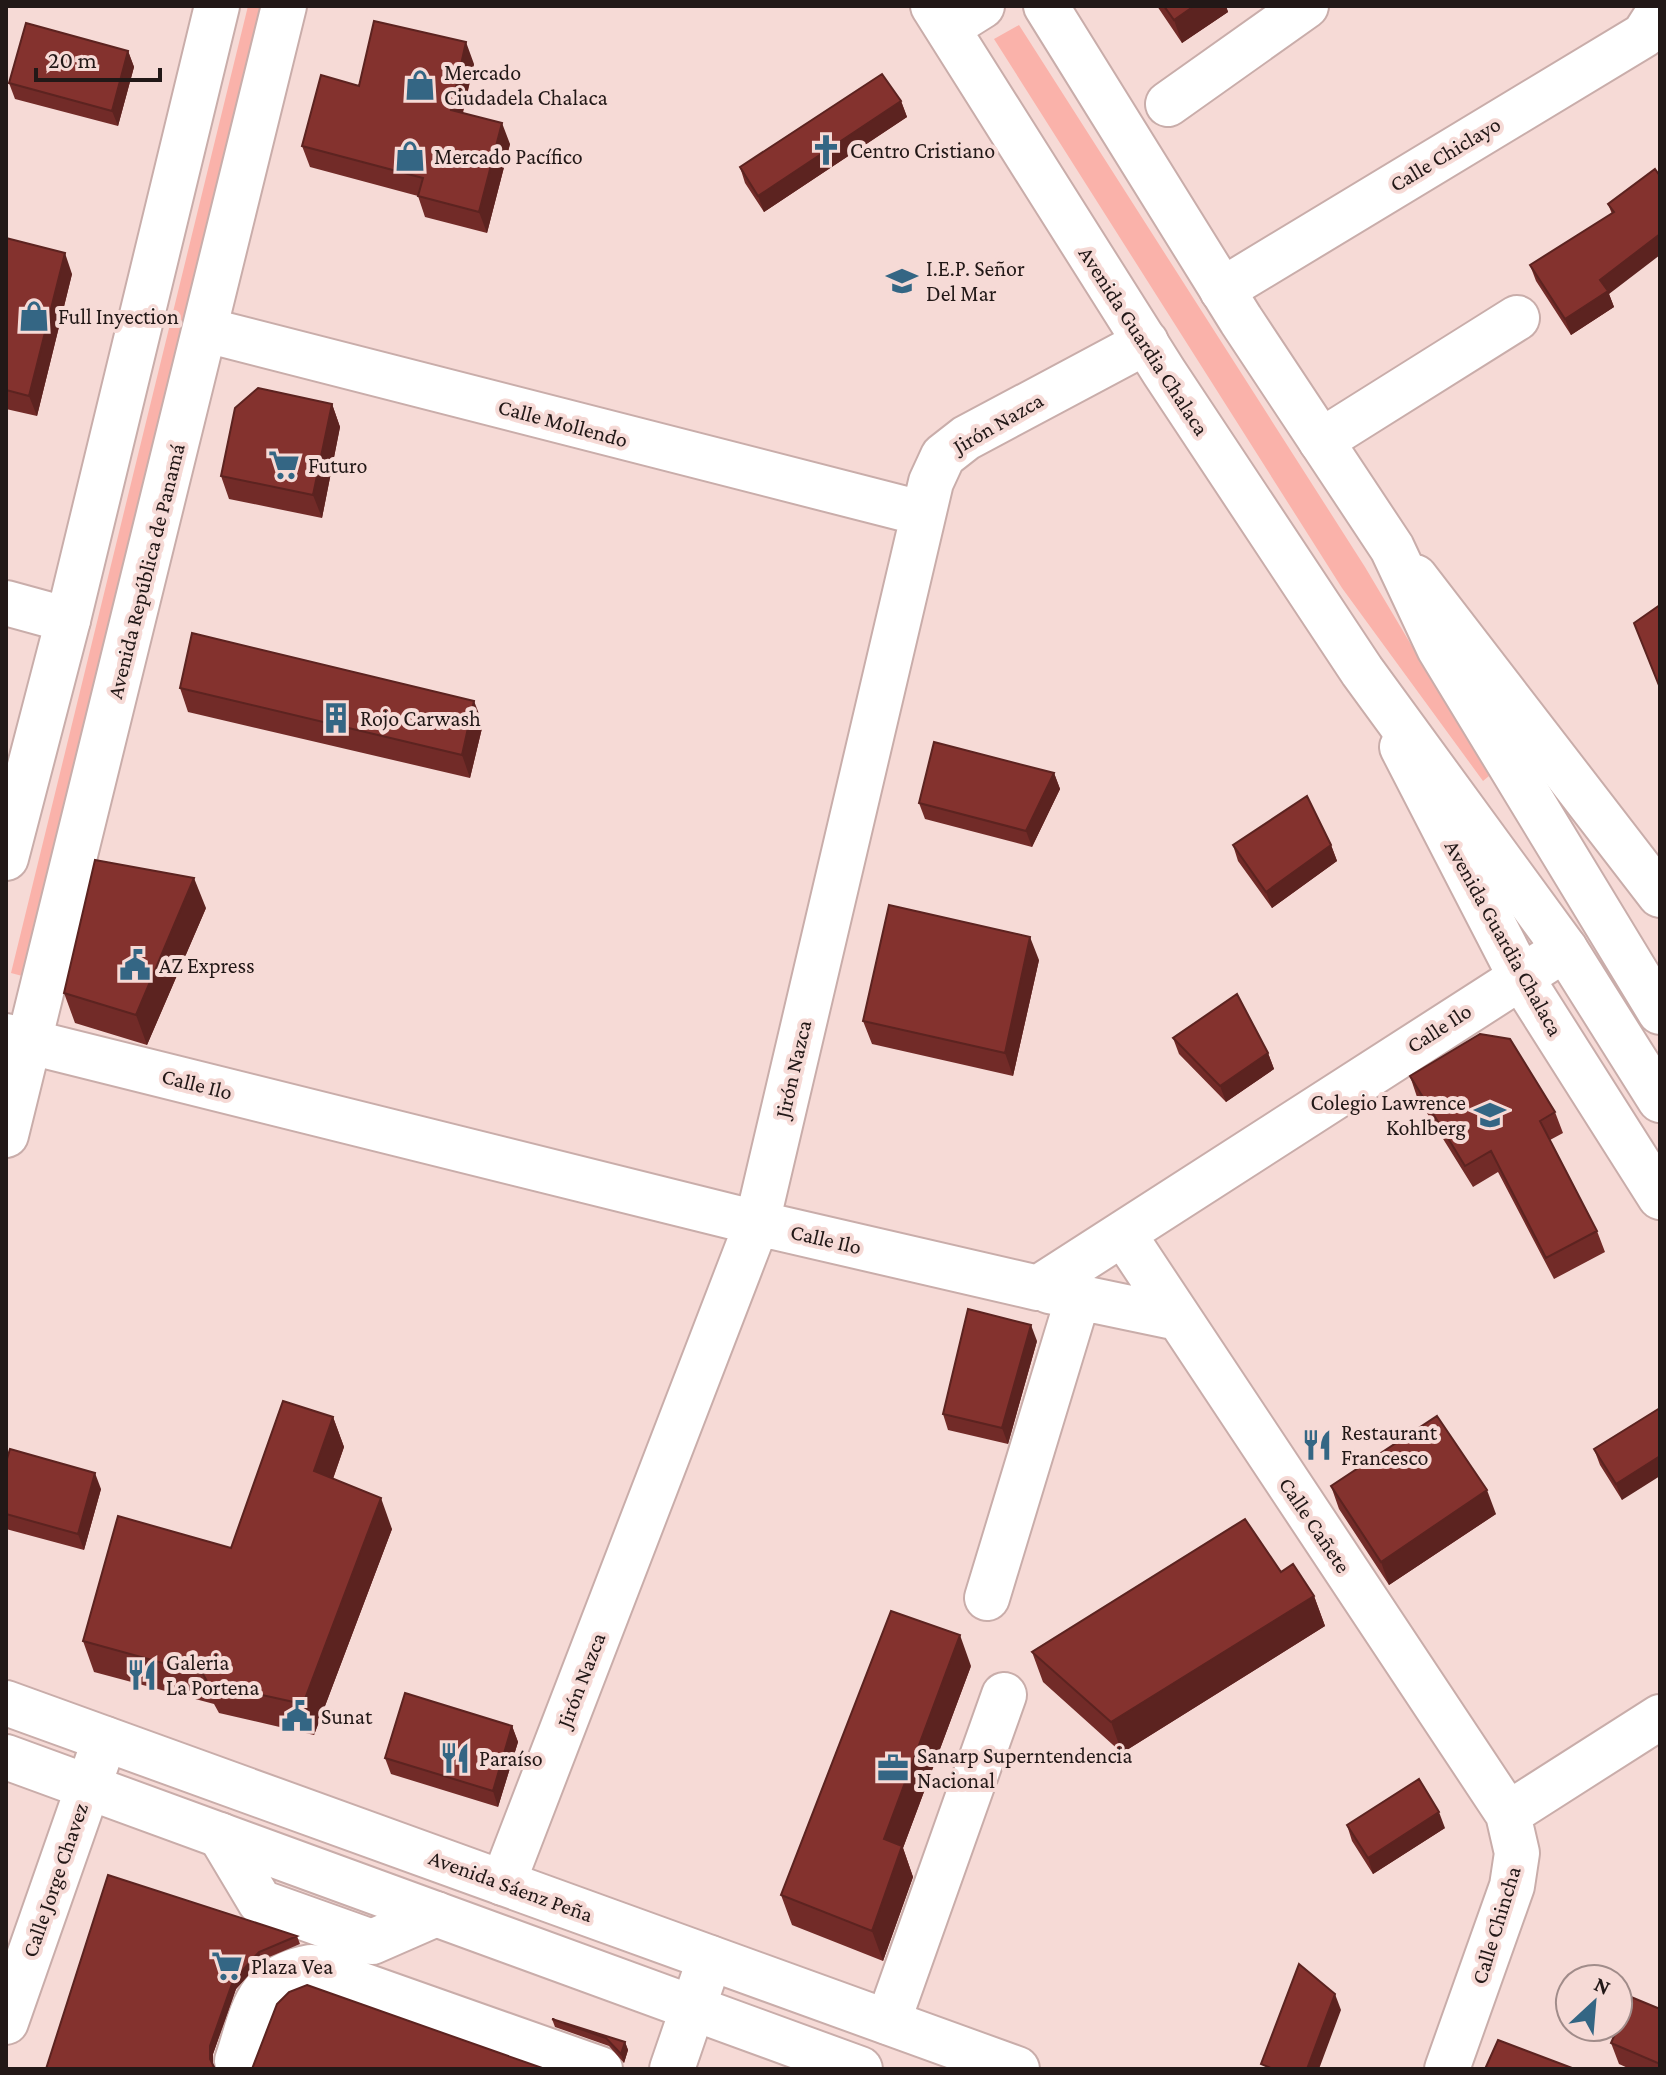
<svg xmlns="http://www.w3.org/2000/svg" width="1666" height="2075" font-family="'Crimson Pro',serif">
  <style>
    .green { fill: #fab2aa }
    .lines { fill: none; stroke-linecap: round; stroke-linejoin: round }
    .minor-casing { stroke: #c9adaa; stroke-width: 48 }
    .major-casing { stroke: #c9adaa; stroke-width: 48 }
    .minor { stroke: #fff; stroke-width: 44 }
    .major { stroke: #fff; stroke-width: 44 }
    .wall { fill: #722b28 }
    .shaded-wall { fill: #5c2320 }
    .building { fill: #84322e; stroke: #5c2320; stroke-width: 2 }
    .labels { text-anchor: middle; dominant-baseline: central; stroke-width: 8; stroke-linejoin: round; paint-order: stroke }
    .poi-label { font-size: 22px; fill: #221817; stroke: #f6dad6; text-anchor: start }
    .street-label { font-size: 22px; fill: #221817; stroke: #f6dad6 }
  </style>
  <rect width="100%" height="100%" fill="#f6dad6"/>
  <path class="green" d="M248,6h27l-245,972 -19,-5z
    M1019,25l346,542 124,209 -6,5 -141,-193 -348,-549z"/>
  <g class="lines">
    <defs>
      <path id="minor" d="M1168,104l138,-98
        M1222,290l422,-255 16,-25
        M206,330l715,183
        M1321,441l196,-123
        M1415,577l245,318
        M6,603l62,17
        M1402,747l118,229 140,221
        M6,1036l751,187 281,65 527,-339
        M1124,1235l384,579
        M1049,1291l129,27
        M987,1598l91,-300
        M220,1835l40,67 112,40 64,-28
        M503,1883l254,-660 174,-741 12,-26 23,-18 180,-96
        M6,2022l99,-283
        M888,2022l116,-327
        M237,2061c16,-48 17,-84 74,-94l289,102
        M672,2069l38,-111
        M1447,2069l65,-183 5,-33 -9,-39 152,-97"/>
      <path id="major" d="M933,6l231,366 198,299 203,278 95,151
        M1046,6l195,314 151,228 47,100 221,364
        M947,28l35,-22
        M6,858l62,-238 149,-614
        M6,1135l278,-1129
        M6,1703l1011,366
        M6,1757l854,312"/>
    </defs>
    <use href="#minor" class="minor-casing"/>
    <use href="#major" class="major-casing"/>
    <use href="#minor" class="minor"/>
    <use href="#major" class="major"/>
  </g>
  <path class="wall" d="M1157,6h69l2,6 -46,31z
    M128,51l6,16 -16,59 -103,-27 -6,-16z
    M474,64l-11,49 47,31 -23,89 -62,-16 -7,-21 -108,-29 -8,-21 57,-60z
    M901,101l6,16 -143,95 -19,-29 -5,-16z
    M1660,176l-51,118 5,13 -43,28 -35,-54 -6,-16 82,-51 -4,-10z
    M6,238l66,36 -35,142 -31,-7z
    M332,404l8,23 -18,91 -93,-19 -8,-23z
    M180,688l303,36 -13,54 -282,-66z
    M1054,773l6,16 -28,58 -107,-28 -6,-16z
    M1233,845h98l6,16 -65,47 -34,-47z
    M206,908l-59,137 -72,-22 -11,-30z
    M1039,960l-26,116 -141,-32 -9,-23z
    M1173,1038l95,15 6,16 -48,33 -47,-48z
    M1410,1076l145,36 8,21 -13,7 47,91 8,21 -51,27 -56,-107 -25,15 -56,-90z
    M1037,1341l-29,103 -60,-14 -5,-16z
    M1660,1408l-38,92 -22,-35 -6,-16z
    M333,1417l11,30 -11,32 59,50 -78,206 -95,-22 -5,-9 -120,-32 -11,-31 148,-93z
    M6,1462l95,27 -17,61 -78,-21z
    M1331,1486l165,28 -107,71 -50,-76z
    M1281,1572l33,24 11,30 -203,127 -79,-71 -11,-30z
    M971,1666l-68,182 10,29 -30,84 -91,-36 -11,-30z
    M512,1726l6,16 -20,65 -107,-33 -6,-16z
    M1347,1825l98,3 -72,46 -21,-33z
    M108,1875l189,61 3,8 -38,16 -26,29 -23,65v11z
    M1660,2009v60h-30l-11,-5 -8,-21z
    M552,2019l73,23 3,8 -4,13 -15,-17 -54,-19z"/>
  <path class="shaded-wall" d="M1194,6h32l2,6 -46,31 -8,-23z
    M466,42l8,22 -16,67 -7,-21z
    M128,51l6,16 -16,59 -6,-15z
    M901,101l6,16 -143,95 -6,-16z
    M502,123l8,21 -23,89 -8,-21z
    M1660,234v21l-51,39 5,13 -43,28 -6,-16 35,-39z
    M65,253l7,21 -35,142 -8,-20z
    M332,404l8,23 -18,91 -9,-23z
    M474,701l9,23 -13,54 -8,-23z
    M1054,773l6,16 -28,58 -6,-16z
    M1331,845l6,16 -65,47 -6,-16z
    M194,878l12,30 -59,137 -11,-30z
    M1030,937l9,23 -26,116 -8,-23z
    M1268,1053l6,16 -48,33 -6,-16z
    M1031,1325l6,16 -29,103 -6,-16z
    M333,1417l11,30 -19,54 -11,-30z
    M1660,1456v20l-38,24 -6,-16z
    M95,1473l6,16 -17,61 -6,-16z
    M1487,1490l9,24 -107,71 -8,-23z
    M381,1498l11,31 -78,206 -11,-31z
    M1314,1596l11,30 -203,127 -11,-31z
    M960,1635l11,31 -68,182 10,29 -30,84 -11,-30 12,-92z
    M512,1726l6,16 -20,65 -5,-16z
    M1439,1812l6,16 -72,46 -5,-16z
    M259,1952l3,8 -26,29 -23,65v13l-3,-8v-13l23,-65z
    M1335,1994l6,16 -22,59h-12z
    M625,2042l3,8 -4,13 -3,-9z"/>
  <path class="building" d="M1164,6h30l-20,14z
    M374,21l92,21 -15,68 51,13 -23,89 -61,-16 5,-18 -121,-32 19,-71 38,11z
    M26,23l102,28 -16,60 -103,-28z
    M882,74l19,27 -143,95 -18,-29z
    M1655,169l5,7v58l-60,46 8,11 -43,28 -35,-54 84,-53 -6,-8z
    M6,238l59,15 -36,143 -23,-6z
    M258,388l74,16 -19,91 -92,-19 14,-68z
    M1660,605v83l-26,-65z
    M192,633l282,68 -12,54 -282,-67z
    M934,742l120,31 -28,58 -107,-28z
    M1307,796l24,49 -65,47 -33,-47z
    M95,860l99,18 -58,137 -72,-22z
    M889,905l141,32 -25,116 -142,-32z
    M1237,994l31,59 -48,33 -47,-48z
    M1480,1034l30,5 45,73 -15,9 57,110 -51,27 -55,-107 -26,15 -55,-90z
    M968,1309l63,16 -29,103 -59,-14z
    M283,1401l50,16 -19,54 67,27 -78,206 -95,-21 -5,-9 -120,-33 35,-125 113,32z
    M1660,1408v48l-44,28 -22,-35z
    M1437,1416l50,74 -106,72 -50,-76z
    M10,1449l85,24 -17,61 -72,-20v-52z
    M1245,1519l36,53 12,-8 21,32 -203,126 -79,-70z
    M891,1611l69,24 -76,204 18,7 -30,85 -91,-36z
    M405,1693l107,33 -19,65 -108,-33z
    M1419,1779l20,33 -71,46 -21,-33z
    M108,1875l189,61 -38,16 -26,29 -23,65v13l5,10h-169z
    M1299,1964l36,30 -28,75h-34l-12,-5z
    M307,1985l238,84h-293l25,-65 12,-12z
    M1631,1997l29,12v55l-49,-21z
    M552,2019l73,23 -4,12 -15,-16z
    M1498,2040l74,28 -87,1z"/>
  <defs>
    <symbol id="shop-bare" viewBox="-9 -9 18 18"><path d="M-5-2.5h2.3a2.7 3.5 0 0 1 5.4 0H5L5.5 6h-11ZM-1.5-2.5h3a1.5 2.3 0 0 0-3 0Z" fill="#346684" stroke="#f6dad6" stroke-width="2.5" paint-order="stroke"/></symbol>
    <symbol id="church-bare" viewBox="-9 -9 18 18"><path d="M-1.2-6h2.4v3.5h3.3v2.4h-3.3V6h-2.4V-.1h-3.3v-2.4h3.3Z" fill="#346684" stroke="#f6dad6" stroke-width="2.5" paint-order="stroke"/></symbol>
    <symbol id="school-bare" viewBox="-9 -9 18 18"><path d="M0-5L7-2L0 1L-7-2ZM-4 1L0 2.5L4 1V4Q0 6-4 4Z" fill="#346684" stroke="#f6dad6" stroke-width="2.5" paint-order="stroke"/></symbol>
    <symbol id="supermarket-bare" viewBox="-9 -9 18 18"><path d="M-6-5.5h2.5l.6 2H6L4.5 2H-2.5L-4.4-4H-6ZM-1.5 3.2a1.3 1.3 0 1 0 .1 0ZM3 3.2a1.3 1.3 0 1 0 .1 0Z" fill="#346684" stroke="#f6dad6" stroke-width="2.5" paint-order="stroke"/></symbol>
    <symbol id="building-bare" viewBox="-9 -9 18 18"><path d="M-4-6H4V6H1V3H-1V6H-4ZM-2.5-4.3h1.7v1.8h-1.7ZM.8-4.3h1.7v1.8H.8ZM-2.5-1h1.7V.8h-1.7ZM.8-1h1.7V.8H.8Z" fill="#346684" stroke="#f6dad6" stroke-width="2.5" paint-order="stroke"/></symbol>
    <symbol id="civic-bare" viewBox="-9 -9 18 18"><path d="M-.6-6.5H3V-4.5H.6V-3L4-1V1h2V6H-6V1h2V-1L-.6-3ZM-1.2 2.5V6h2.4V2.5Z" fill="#346684" stroke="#f6dad6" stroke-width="2.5" paint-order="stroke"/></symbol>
    <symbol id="restaurant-bare" viewBox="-9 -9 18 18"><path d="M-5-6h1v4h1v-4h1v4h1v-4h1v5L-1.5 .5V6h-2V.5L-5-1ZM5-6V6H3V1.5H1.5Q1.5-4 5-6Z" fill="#346684" stroke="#f6dad6" stroke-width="2.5" paint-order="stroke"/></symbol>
    <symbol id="office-bare" viewBox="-9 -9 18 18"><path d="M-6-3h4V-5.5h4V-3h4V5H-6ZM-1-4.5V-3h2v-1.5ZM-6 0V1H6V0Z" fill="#346684" stroke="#f6dad6" stroke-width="2.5" paint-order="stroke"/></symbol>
  </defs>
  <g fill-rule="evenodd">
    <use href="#shop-bare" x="398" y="63" width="44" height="44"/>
    <use href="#church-bare" x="804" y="128" width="44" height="44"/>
    <use href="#shop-bare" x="388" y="134" width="44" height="44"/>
    <use href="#school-bare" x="880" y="259" width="44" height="44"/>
    <use href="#shop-bare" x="12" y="294" width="44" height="44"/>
    <use href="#supermarket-bare" x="262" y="443" width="44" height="44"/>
    <use href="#building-bare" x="314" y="696" width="44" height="44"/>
    <use href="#civic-bare" x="113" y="943" width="44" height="44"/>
    <use href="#school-bare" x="1468" y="1093" width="44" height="44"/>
    <use href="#restaurant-bare" x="1295" y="1423" width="44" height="44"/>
    <use href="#restaurant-bare" x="120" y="1653" width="44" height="44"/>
    <use href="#civic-bare" x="275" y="1694" width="44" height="44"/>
    <use href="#restaurant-bare" x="433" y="1736" width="44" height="44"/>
    <use href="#office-bare" x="871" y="1746" width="44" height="44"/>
    <use href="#supermarket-bare" x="205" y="1944" width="44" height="44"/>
  </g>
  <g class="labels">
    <g class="poi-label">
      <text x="444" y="72">Mercado<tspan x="444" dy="25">Ciudadela Chalaca</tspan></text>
      <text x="850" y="150">Centro Cristiano</text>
      <text x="434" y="156">Mercado Pacífico</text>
      <text x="926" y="268">I.E.P. Señor<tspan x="926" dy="25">Del Mar</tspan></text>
      <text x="58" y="316">Full Inyection</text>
      <text x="308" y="465">Futuro</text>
      <text x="360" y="718">Rojo Carwash</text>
      <text x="159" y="965">AZ Express</text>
      <text x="1466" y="1102" text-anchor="end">Colegio Lawrence<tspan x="1466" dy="25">Kohlberg</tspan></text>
      <text x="1341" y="1432">Restaurant<tspan x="1341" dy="25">Francesco</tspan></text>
      <text x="166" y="1662">Galeria<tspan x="166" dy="25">La Portena</tspan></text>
      <text x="321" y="1716">Sunat</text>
      <text x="917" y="1755">Sanarp Superntendencia<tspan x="917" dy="25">Nacional</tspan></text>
      <text x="479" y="1758">Paraíso</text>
      <text x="251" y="1966">Plaza Vea</text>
    </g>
    <g class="street-label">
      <text transform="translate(1445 154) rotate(-31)">Calle Chiclayo</text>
      <text transform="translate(1144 341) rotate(57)">Avenida Guardia Chalaca</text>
      <text transform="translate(563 423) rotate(15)">Calle Mollendo</text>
      <text transform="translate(998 423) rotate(-30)">Jirón Nazca</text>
      <text transform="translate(146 571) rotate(-76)">Avenida República de Panamá</text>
      <text transform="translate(1504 938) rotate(61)">Avenida Guardia Chalaca</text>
      <text transform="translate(1439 1028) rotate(-33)">Calle Ilo</text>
      <text transform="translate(793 1069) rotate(-77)">Jirón Nazca</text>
      <text transform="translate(197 1084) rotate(14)">Calle Ilo</text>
      <text transform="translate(826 1239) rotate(13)">Calle Ilo</text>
      <text transform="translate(1315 1525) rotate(56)">Calle Cañete</text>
      <text transform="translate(581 1680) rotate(-69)">Jirón Nazca</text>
      <text transform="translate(55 1880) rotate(-71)">Calle Jorge Chavez</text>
      <text transform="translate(511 1886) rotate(20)">Avenida Sáenz Peña</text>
      <text transform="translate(1496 1925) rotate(-73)">Calle Chincha</text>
    </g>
  </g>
  <rect width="1666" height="2075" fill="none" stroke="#221817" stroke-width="16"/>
  <g transform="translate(1594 2003) rotate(26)"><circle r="38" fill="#f6dad6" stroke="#a18c8a" stroke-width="2"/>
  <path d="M0-6L14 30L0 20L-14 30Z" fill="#346684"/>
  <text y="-12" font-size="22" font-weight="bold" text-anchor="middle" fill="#221817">N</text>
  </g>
  <path d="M36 68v12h124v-12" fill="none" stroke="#221817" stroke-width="4"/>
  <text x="48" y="68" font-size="24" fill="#221817" stroke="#f6dad6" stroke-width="6" paint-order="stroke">20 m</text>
</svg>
